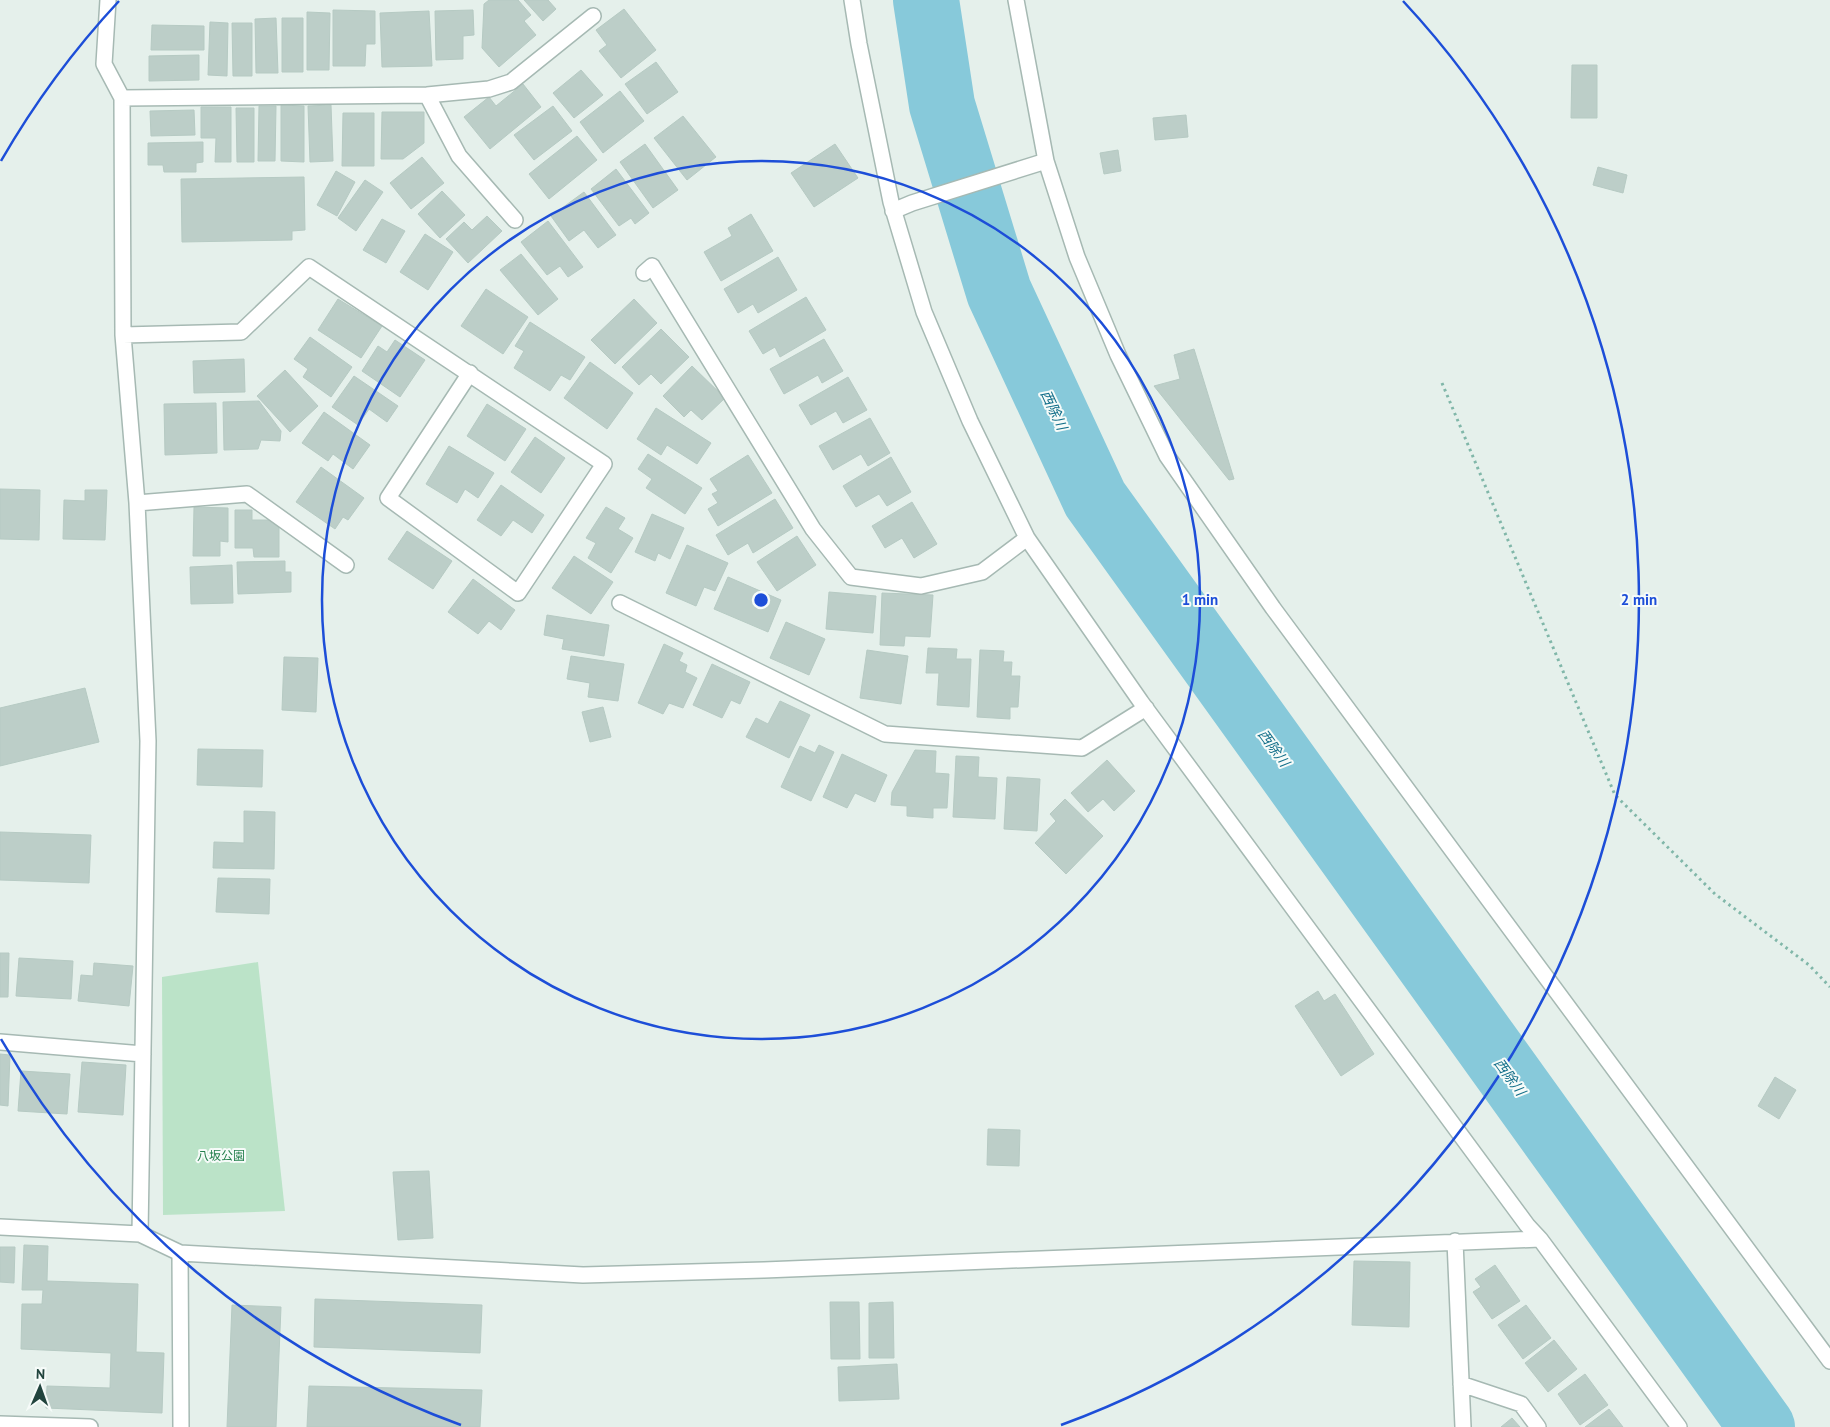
<svg xmlns="http://www.w3.org/2000/svg" width="1830" height="1427" font-family="'PT Sans','Noto Sans JP',sans-serif">
  <style>
    .green { fill: #bbe3c8 }
    .lines { fill: none; stroke-linecap: round; stroke-linejoin: round }
    .river { stroke: #87c9da; stroke-width: 66 }
    .building { fill: #bccec8; stroke: #b6cac3 }
    .minor-casing { stroke: #a6b9b3; stroke-width: 18 }
    .path { stroke: #81b7a9; stroke-width: 3; stroke-dasharray: 2.5 4; stroke-linecap: butt }
    .minor { stroke: #fff; stroke-width: 15 }
    .ring { fill: none; stroke: #1d4ed8; stroke-width: 2.5 }
    .labels { text-anchor: middle; dominant-baseline: central; stroke-width: 4; stroke-linejoin: round; paint-order: stroke }
    .park-label { font-size: 12px; fill: #26814e; stroke: #f6fbf9 }
    .water-label { font-size: 14px; font-style: italic; fill: #126e89; stroke: #f6fbf9 }
    .centre { fill: #1d4ed8; stroke: #f6fbf9; stroke-width: 2.5 }
    .ring-label { font-size: 15px; text-anchor: middle; font-weight: bold; fill: #1d4ed8; stroke: #f6fbf9; stroke-width: 4; stroke-linejoin: round; paint-order: stroke }
  </style>
  <rect width="100%" height="100%" fill="#e5f0eb"/>
  <path class="green" d="M258,962l27,249 -122,4 -1,-238z"/>
  <g class="lines">
    <path class="river" d="M926,0l16,105 57,187 96,207 667,928"/>
  </g>
  <path class="building" d="M489,0h29l13,15 -7,6 12,14 -37,32 -17,-19 2,-44z
    M524,0h24l8,9 -13,12z
    M624,9l32,41 -35,28 -22,-27 8,-6 -11,-15z
    M333,10l42,1v33h-9l-1,22h-32z
    M473,10l1,25 -11,1v23l-27,1 -1,-49z
    M429,11l3,55 -50,1 -2,-54z
    M307,12l23,1 -1,57h-22z
    M276,18l2,55h-22l-1,-54z
    M282,18h21v54h-21z
    M210,22l18,1 -1,53 -19,-1z
    M232,23h20v53h-19z
    M152,25l52,1v24h-53z
    M199,55v25l-50,1v-25z
    M656,62l22,30 -31,22 -22,-30z
    M1572,65h25v53h-26z
    M581,70l22,25 -29,23 -21,-25z
    M523,84l18,23 -51,42 -26,-32 25,-20 7,9z
    M620,91l24,30 -41,32 -23,-31z
    M281,105l23,1v56l-23,-1z
    M331,105l2,56 -23,1 -2,-56z
    M259,106h17l-1,55h-17z
    M553,106l19,25 -38,29 -20,-25z
    M201,107h30v55h-16l1,-24h-15z
    M236,108h18v54h-17z
    M194,110l1,25 -44,1 -1,-25z
    M382,112h42v31l-21,16h-22z
    M343,113h31v53h-32z
    M1186,115l2,22 -33,3 -2,-22z
    M683,116l33,41 -29,23 -33,-42z
    M577,136l20,24 -48,39 -20,-25z
    M203,142v20l-7,1v9h-32l-1,-7h-15v-22z
    M645,144l33,46 -25,18 -33,-46z
    M835,144l23,34 -44,29 -23,-34z
    M1118,150l3,21 -17,3 -4,-21z
    M422,157l22,26 -33,26 -21,-26z
    M1598,167l29,8 -4,18 -30,-8z
    M616,169l33,44 -14,11 -4,-6 -12,8 -28,-37z
    M336,171l19,11 -18,34 -20,-11z
    M304,177l1,53 -13,1v9l-110,2 -1,-63z
    M365,180l18,12 -27,39 -18,-13z
    M442,191l23,24 -25,23 -22,-24z
    M584,192l32,43 -18,13 -14,-18 -15,11 -18,-25z
    M751,214l22,37 -52,30 -17,-29 28,-16 -4,-8z
    M487,216l15,15 -34,32 -22,-24 18,-17 8,8z
    M382,219l23,12 -19,32 -23,-13z
    M548,221l35,46 -15,10 -8,-11 -13,9 -26,-33z
    M425,234l28,18 -25,38 -28,-18z
    M521,254l37,45 -20,16 -38,-45z
    M778,257l19,33 -39,23 -5,-9 -15,9 -14,-24z
    M486,289l42,28 -25,37 -42,-28z
    M806,297l20,33 -46,27 -5,-10 -12,7 -14,-23z
    M338,299l44,27 -21,32 -43,-28z
    M634,299l23,24 -42,41 -24,-24z
    M530,322l55,35 -15,23 -9,-5 -11,16 -36,-23 10,-17 -9,-5z
    M661,329l28,28 -28,27 -10,-10 -12,11 -17,-18z
    M310,337l42,30 -21,30 -28,-20 5,-8 -14,-10z
    M824,339l19,32 -21,12 -4,-8 -34,19 -14,-25z
    M395,340l30,20 -25,37 -38,-26 16,-25 9,6z
    M1194,349l40,130 -5,1 -75,-94 26,-7 -6,-24z
    M244,359l1,33 -51,1 -1,-32z
    M590,362l43,31 -26,36 -43,-31z
    M692,366l33,32 -23,22 -11,-10 -7,7 -21,-21z
    M285,370l33,36 -28,26 -33,-36z
    M354,376l44,30 -11,16 -18,-13 -11,16 -26,-18z
    M848,377l19,33 -24,13 -7,-12 -25,14 -12,-20z
    M259,401l22,30 -1,10 -19,-1 -3,9 -34,1 -1,-48z
    M216,403l1,50 -52,2 -1,-51z
    M487,404l39,25 -21,32 -38,-25z
    M656,408l55,35 -14,21 -30,-19 -6,10 -24,-16z
    M324,412l46,33 -17,24 -20,-15 -5,7 -26,-18z
    M870,418l20,35 -22,13 -7,-12 -28,16 -14,-24z
    M535,437l30,21 -24,35 -30,-21z
    M449,446l45,27 -16,25 -13,-9 -8,14 -31,-19z
    M648,454l54,34 -17,26 -39,-26 6,-9 -14,-10z
    M748,455l24,38 -54,33 -10,-17 10,-6 -6,-9 6,-3 -8,-12z
    M891,457l20,35 -24,14 -8,-12 -23,13 -13,-21z
    M321,467l43,31 -16,22 -5,-3 -8,12 -39,-27z
    M501,485l43,30 -12,18 -19,-13 -12,16 -24,-16z
    M0,489l40,1 -1,50 -39,-1z
    M85,490h22l-2,50 -42,-1 1,-39 21,1z
    M775,499l18,29 -40,25 -5,-10 -20,12 -12,-20z
    M912,502l25,42 -23,14 -12,-20 -17,10 -13,-22z
    M194,507l34,1v34l-8,-1v15h-27z
    M606,507l19,11 -7,11 15,9 -22,35 -23,-15 8,-15 -10,-5z
    M235,510h17v10h27v37h-25l-1,-9h-18z
    M652,514l32,14 -14,31 -12,-6 -3,8 -20,-9z
    M407,531l45,30 -19,28 -45,-30z
    M797,536l19,29 -39,26 -20,-29z
    M687,545l41,18 -13,28 -11,-4 -8,19 -30,-13z
    M574,556l39,26 -22,32 -39,-26z
    M285,561v11h6v20l-53,2 -1,-32z
    M232,565l1,38 -42,1 -1,-37z
    M728,577l53,23 -13,32 -54,-23z
    M473,579l42,31 -14,20 -12,-9 -11,13 -30,-22z
    M829,592l47,4 -3,37 -47,-4z
    M882,593l51,2 -3,42 -25,-1 -1,10 -24,-1z
    M547,615l62,10 -5,31 -42,-7 2,-10 -20,-4z
    M786,622l39,17 -16,36 -39,-17z
    M664,644l19,9 -4,8 8,4 -2,7 12,6 -14,30 -14,-5 -6,11 -25,-11z
    M928,648l29,1 -1,10h15l-2,48 -32,-2 2,-32h-13z
    M867,650l41,6 -7,48 -41,-6z
    M980,650l24,1 -1,11h9l-1,14h9l-2,31h-8v12l-33,-2z
    M571,656l53,8 -6,37 -30,-4 2,-14 -23,-4z
    M284,657l34,1 -2,54 -34,-2z
    M712,664l38,18 -10,22 -9,-4 -9,18 -29,-13z
    M85,688l14,54 -99,24v-58z
    M780,701l30,14 -21,43 -43,-21 10,-19 12,6z
    M603,707l8,30 -21,5 -8,-30z
    M819,745l15,7 -23,49 -30,-14 19,-41 15,7z
    M198,749l65,1 -1,37 -65,-2z
    M915,750l21,1 -1,22 14,1 -2,34h-14v10l-26,-2v-10l-16,-1 1,-13z
    M842,754l45,21 -12,27 -20,-9 -8,15 -24,-11z
    M956,756l23,1 -1,20 19,1 -2,41 -42,-2z
    M1107,760l28,31 -21,20 -11,-12 -15,13 -17,-19z
    M1007,777l33,2 -3,52 -33,-2z
    M1065,799l38,37 -37,38 -31,-31 21,-22 -6,-7z
    M244,811l31,1 -1,57 -61,-1 1,-26 30,1z
    M0,832l91,3 -2,48 -89,-3z
    M218,878l52,1 -1,35 -53,-2z
    M0,953h9l-1,44h-8z
    M19,958l54,3 -2,38 -55,-3z
    M94,963l39,3 -4,40 -51,-5 3,-26 12,1z
    M1318,991l6,10 11,-7 39,60 -33,22 -46,-70z
    M0,1054l10,1 -2,51 -8,-1z
    M82,1062l44,3 -3,50 -45,-3z
    M21,1071l49,3 -3,40 -49,-3z
    M1775,1077l21,13 -17,29 -21,-13z
    M988,1129l32,1 -1,36 -32,-1z
    M429,1171l4,67 -35,2 -5,-68z
    M24,1245l24,1 -1,35 91,3 -2,68 28,1 -2,60 -116,-5 1,-22 63,2 1,-35 -90,-4 1,-45h20l1,-14h-21z
    M0,1247h15l-1,36 -14,-1z
    M1354,1261l56,1 -1,65 -57,-2z
    M1495,1265l25,36 -28,18 -19,-27 8,-5 -6,-8z
    M315,1299l167,6 -2,48 -166,-6z
    M830,1302h29l1,57h-29z
    M893,1302l1,56h-25v-55z
    M232,1305l49,2 -5,120h-49z
    M1526,1305l25,33 -28,21 -25,-34z
    M1554,1340l23,29 -29,23 -23,-29z
    M897,1364l2,35 -60,2 -1,-34z
    M1585,1374l23,31 -28,20 -22,-31z
    M309,1386l173,4 -2,37h-173z
    M1609,1409l14,18h-38z
    M1512,1418l8,9h-19z"/>
  <g class="lines">
    <defs>
      <path id="minor" d="M108,0l-4,64 18,34 1,237 14,168 11,238 -8,493
        M852,0l7,44 32,158 33,110 46,109 57,117 114,164 386,523 13,14 139,188
        M1016,0l30,161 31,96 41,98 49,101 106,152 557,753
        M427,95l32,61 56,64
        M122,98l305,-3 62,-6 22,-7 82,-66
        M893,211l19,-8 134,-42
        M644,273l8,-7 161,263 38,48 70,9 61,-14 45,-34
        M123,335l118,-3 68,-65 295,197 -86,129 -130,-95 82,-125
        M137,503l110,-9 99,71
        M620,603l265,131 197,14 64,-40
        M0,1042l143,12
        M0,1227l140,7 40,19 403,22 181,-5 776,-31
        M1455,1241l8,186
        M180,1253l1,174
        M1461,1384l60,20 17,23
        M0,1424l90,3"/>
    </defs>
    <use href="#minor" class="minor-casing"/>
    <path class="path" d="M1442,383l173,412 100,99 94,71 21,22"/>
    <use href="#minor" class="minor"/>
  </g>
  <g class="ring">
    <circle cx="761" cy="600" r="439"/>
    <path d="M461 1425A878 878 0 0 1 1 1039M1 161A878 878 0 0 1 119 1M1403 1A878 878 0 0 1 1061 1425"/>
  </g>
  <g class="labels">
    <g class="park-label">
      <text x="221" y="1155">八坂公園</text>
    </g>
    <g class="water-label">
      <text transform="translate(1054 410) rotate(65)">西除川</text>
      <text transform="translate(1274 748) rotate(54)">西除川</text>
      <text transform="translate(1510 1077) rotate(54)">西除川</text>
    </g>
  </g>
  <circle cx="761" cy="600" r="8" class="centre"/>
  <g class="ring-label">
    <text x="1200" y="605">1 min</text>
    <text x="1639" y="605">2 min</text>
  </g>
  <g transform="translate(40 1387) rotate(2)" stroke="#f6fbf9" stroke-width="4" paint-order="stroke">
  <path d="M0-4L9 19L0 12L-9 19Z" fill="#21443d"/>
  <text y="-8" font-size="14" font-weight="bold" text-anchor="middle" fill="#21443d">N</text>
  </g>
</svg>
